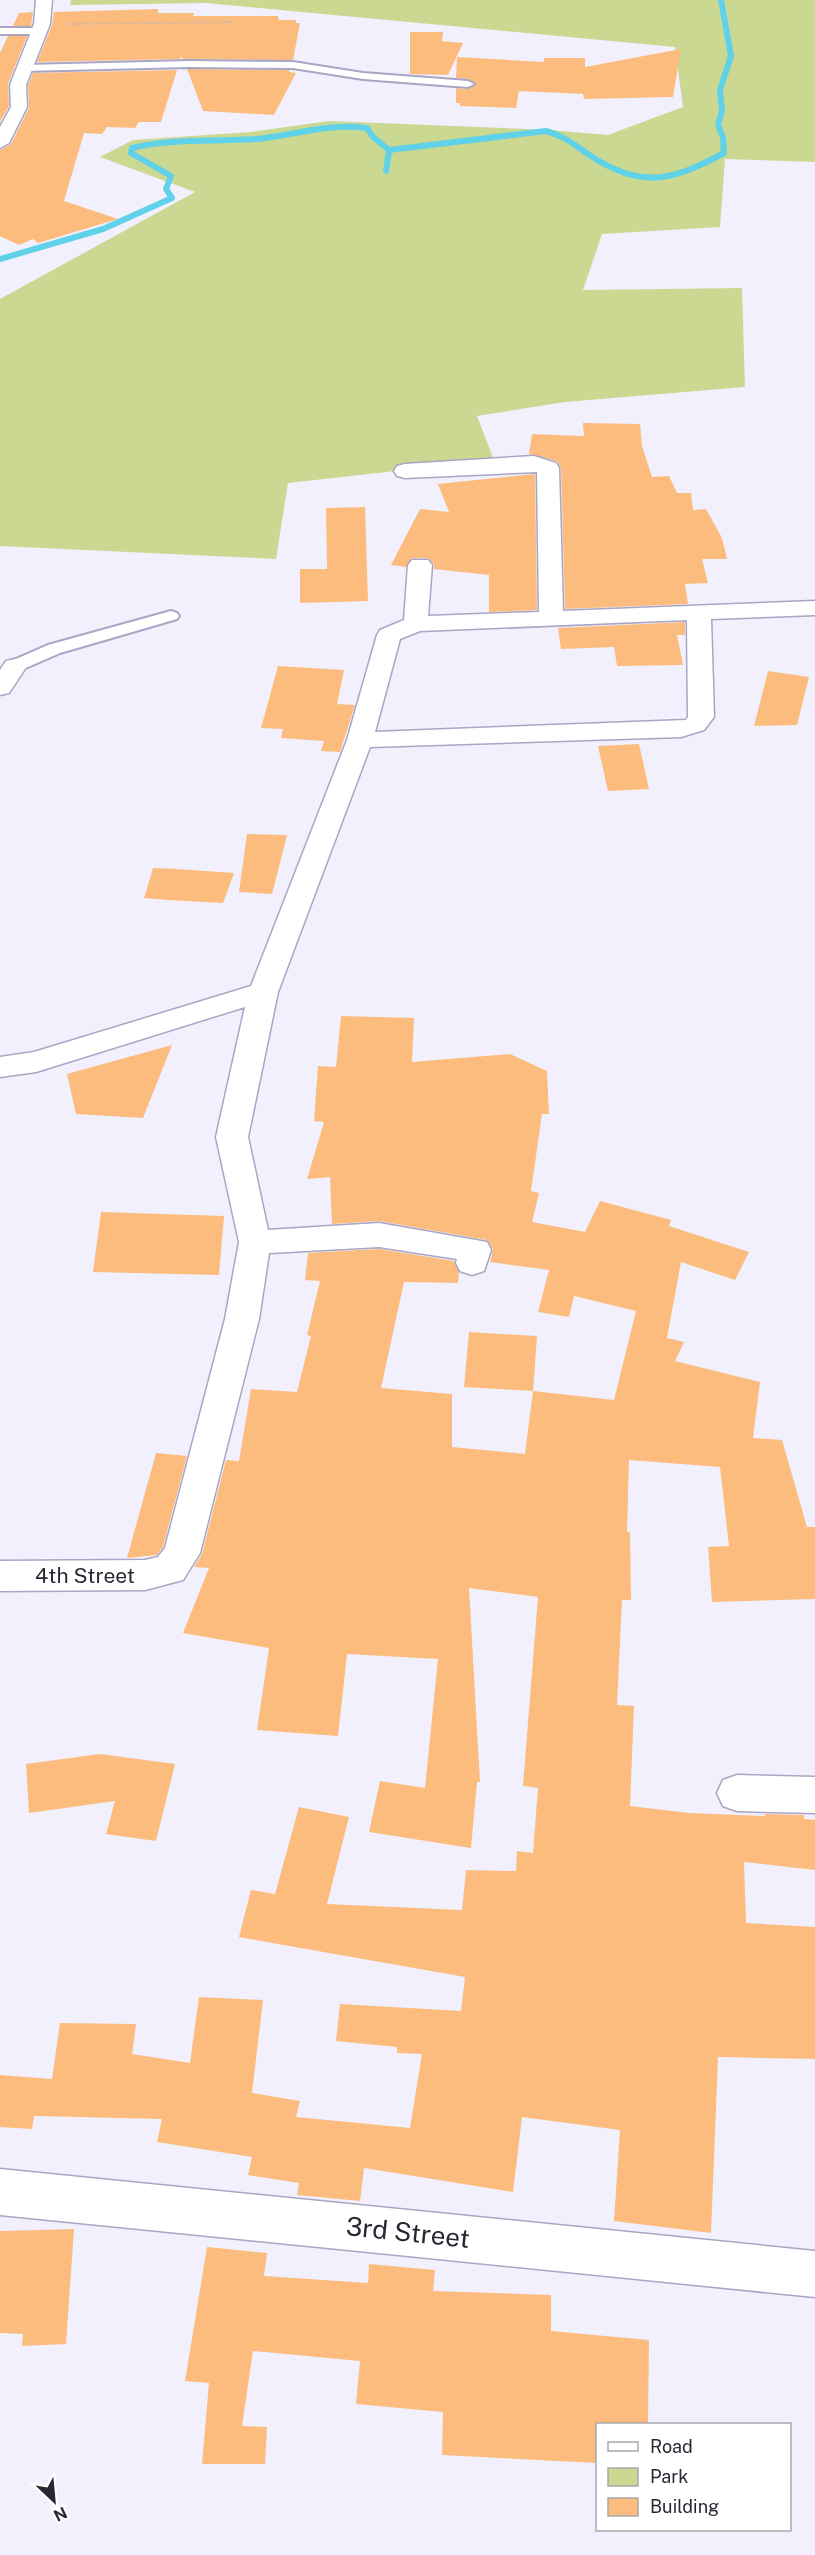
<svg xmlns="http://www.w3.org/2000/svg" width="815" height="2555" font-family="'Public Sans',sans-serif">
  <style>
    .green { fill: #cad892 }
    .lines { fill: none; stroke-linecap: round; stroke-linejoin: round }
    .stream { stroke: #5fd1e9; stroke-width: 6 }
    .building { fill: #fcbc7e }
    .service-casing { stroke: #aaa5c4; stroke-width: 4 }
    .minor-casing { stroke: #aaa5c4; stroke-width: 3 }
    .path { stroke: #b5b3c0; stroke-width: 2; stroke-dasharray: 1 2; stroke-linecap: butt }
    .service { fill: #fff; fill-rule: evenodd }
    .minor { fill: #fff; fill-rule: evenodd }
    .labels { text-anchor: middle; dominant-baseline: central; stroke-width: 4.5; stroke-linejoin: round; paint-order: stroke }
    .street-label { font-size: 21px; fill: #292733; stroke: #fff }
    .near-street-label { font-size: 26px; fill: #292733; stroke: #fff }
  </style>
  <rect width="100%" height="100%" fill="#f2f0fd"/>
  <path class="green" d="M71,0h744v162l-90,-3 -5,68 -118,7 -19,56 159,-2 3,99 -180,15 -88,14 17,44 -206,23 -12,76 -276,-13v-247l195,-107 -95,-35 33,-17 118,-8 78,-11 221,9 58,5 75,-28 -8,-60 -469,-44 -136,2z"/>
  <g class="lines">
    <path class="stream" d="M386,171l3,-21
      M0,259l103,-30 69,-31 -6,-9 5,-13 -40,-23 1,-5c37,-10 85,-6 125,-9 37,-4 72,-16 110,-11l6,9 16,13 157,-19c20,5 32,17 48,27 51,32 81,21 130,-5l-1,-16 -5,-12 4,-14 -2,-21 11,-34 -10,-56"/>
  </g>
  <path class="building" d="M158,9v4h36l-1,3h85l1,4h17v3h4l-7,37 -110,-1 -2,-3 -1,3 -143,3 15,-37 2,-13z
    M33,12l-2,14h-18l6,-13z
    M410,32h33l-1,9 21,2 -15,32 -38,-1z
    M8,36h19l-19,48 1,22 -9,16v-69z
    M681,49l-8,48 -89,2 -1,-5 -64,-3 -3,17 -56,-2v-3h-4v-15l12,1 8,-4 -7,-6 -13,-1 1,-21 87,5v-4h41v9z
    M187,69l103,1 -1,2 7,1 -22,42 -71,-4z
    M177,70l-16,52h-22l-4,6 -28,-1 -5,7 -18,-1 -20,68 54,18 -80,24 -5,-4 -14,6 -19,-9v-86l11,-6 18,-36 -1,-23 5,-12z
    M583,423l57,1 2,22 10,31 17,-1 8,17h14l2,17 13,-1 16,29 5,21h-25l6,24 -23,1 3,20 -123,5 -4,-141 -4,-7 -28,-7 3,-20 52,2z
    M535,474l2,136 -48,2v-37l-55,-6v-5l-6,-6h-16l-6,9 -15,-2 29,-56 29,3 -11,-28z
    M365,507l3,94 -68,2v-34h27l-1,-61z
    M685,622v13h-8l6,30 -66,1 -3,-19 -53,2 -3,-21z
    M278,666l66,4 -7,34 18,1 -15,47 -19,-1 3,-10 -43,-3 2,-9 -22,-1z
    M768,671l41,6 -12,48 -43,1z
    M639,744l10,45 -41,2 -10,-45z
    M247,834l40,1 -15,59 -33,-2z
    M153,868l24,1 57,4 -11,30 -55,-3 -24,-2z
    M341,1016l73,2 -2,44 98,-8 37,17 2,43h-7l-11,77 8,2 -7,29 53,10 15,-31 71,19 -2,6 80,26 -14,28 -54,-18 -14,76 17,4 -9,19 85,21 -7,56 29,2 25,87h8v72l-103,3 -4,-55 21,-1 -9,-79 -91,-7 -2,72h3l1,68h-9l-5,105 17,1 -4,100 59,7 76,3v-2l39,1v4l11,1v50l-71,-8 2,61 69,4v132l-97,-2 -7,176 -97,-12 6,-91 -98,-13 -9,75 -149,-24 -4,33 -63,-6 2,-12 -51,-8 4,-18 -95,-15 5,-23 -128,-3 -2,13 -32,-2v-52l52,4 8,-56 76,1 -4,30 58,9 9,-66 64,3 -11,93 48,8 -4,16 114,11 12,-74 -25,-1v-6l-61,-6 4,-37 121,7 4,-34 -226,-40 12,-47 24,4 24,-87 50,10 -22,87 135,6 4,-40 50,1 1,-20 16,2 5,-65 -15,-2 15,-189 -69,-9 11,194h-3l-6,66 -102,-16 11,-51 45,7 13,-129 -91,-5 -9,82 -81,-6 12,-82 -86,-15 26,-65 -15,-1 8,-13 24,-94 13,1 12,-72 46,3 14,-56 -4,-1 13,-54 -15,-1 3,-27 71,-4 75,12 5,11 -1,11 -54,-1 -23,106 71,6v53l73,7 8,-63 81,9 22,-89 -62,-15 -5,21 -31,-5 11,-42 -59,-8 3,-13 -6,-9 -108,-19 -47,3 -2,-47 -23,2 17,-57 -10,-1 4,-55 18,1z
    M172,1045l-29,73 -67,-4 -9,-40z
    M101,1212l123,4 -5,59 -126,-3z
    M469,1332l68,4 -4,55 -69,-4z
    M156,1453l31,3 -24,91 -6,8 -30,3z
    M100,1754l75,10 -19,77 -50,-7 9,-33 -86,12 -3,-49z
    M74,2229l-8,115 -44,2 1,-12 -23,-1v-102z
    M207,2247l60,6 -3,23 104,7 1,-19 66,6 -2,21 118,4v36l98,9 -1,84h-51v39l-155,-8 1,-43 -87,-8 4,-43 -107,-10 -11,75 25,1 -2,37h-63l7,-81 -24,-2z"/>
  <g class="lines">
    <defs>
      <path id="service" d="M0,28h36l5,3 -5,3h-36z
        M189,61l104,1 70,11 105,8 6,3 -6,3 -105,-8 -70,-11 -104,-1 -165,4 -6,-3 6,-3z
        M171,611l6,2 2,3 -2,3 -117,34 -39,17h-12l-2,-4 2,-4 39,-17z"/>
      <path id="minor" d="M36,0h16l-2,24 -24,61 1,22 -18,36 -9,5v-21l11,-20 -1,-22 24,-61z
        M534,456l22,7 3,5 4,143 252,-10v14l-104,4 3,98 -10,13 -23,7 -311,10 -92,245 -30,145 20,93 111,-7 108,19 4,8 -7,21 -12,4 -12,-4 -4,-8 1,-4 -78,-12 -110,6 -10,66 -59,234 -17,27 -38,10 -145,1v-30l145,-1 13,-3 7,-9 60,-229 14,-77 -23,-105 29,-130 -209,65 -36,5v-20l34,-5 217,-66 96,-246 30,-105 3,-5 24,-10 4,-55 4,-5h16l4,5 -4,51 111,-4 -2,-140 -132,6 -8,-2 -3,-5 3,-5 8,-2zM687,620l1,97 -2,3 -311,12 25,-93 20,-8z
        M15,659l9,2 3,5 -18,27 -9,2v-25l6,-9z
        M737,1775l78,2v36l-78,-2 -14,-5 -6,-13 6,-13z
        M0,2169l815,82v46l-815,-82z"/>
    </defs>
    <use href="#service" class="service-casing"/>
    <use href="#minor" class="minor-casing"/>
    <path class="path" d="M69,24l164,-2"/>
    <use href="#service" class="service"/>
    <use href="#minor" class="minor"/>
  </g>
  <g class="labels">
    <g class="street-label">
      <text x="85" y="1575">4th Street</text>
    </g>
    <g class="near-street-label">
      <text transform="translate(408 2232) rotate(6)">3rd Street</text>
    </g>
  </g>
  <rect x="596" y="2423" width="195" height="108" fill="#ffffff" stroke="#a9a9ad" stroke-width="1.5"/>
  <rect x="608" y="2442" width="30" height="9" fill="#ffffff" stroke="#a9a9ad" stroke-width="1.5"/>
  <text x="650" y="2453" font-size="18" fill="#292733">Road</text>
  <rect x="608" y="2468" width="30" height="18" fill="#cad892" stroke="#a9a9ad" stroke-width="1.5"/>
  <text x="650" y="2483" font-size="18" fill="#292733">Park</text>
  <rect x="608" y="2498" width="30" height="18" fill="#fcbc7e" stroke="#a9a9ad" stroke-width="1.5"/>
  <text x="650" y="2513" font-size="18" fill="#292733">Building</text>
  <g transform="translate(54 2501) rotate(154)" stroke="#ffffff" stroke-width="4.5" paint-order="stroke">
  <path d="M0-4.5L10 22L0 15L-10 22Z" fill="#292733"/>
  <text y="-9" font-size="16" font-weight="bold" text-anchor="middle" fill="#292733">N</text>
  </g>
</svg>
